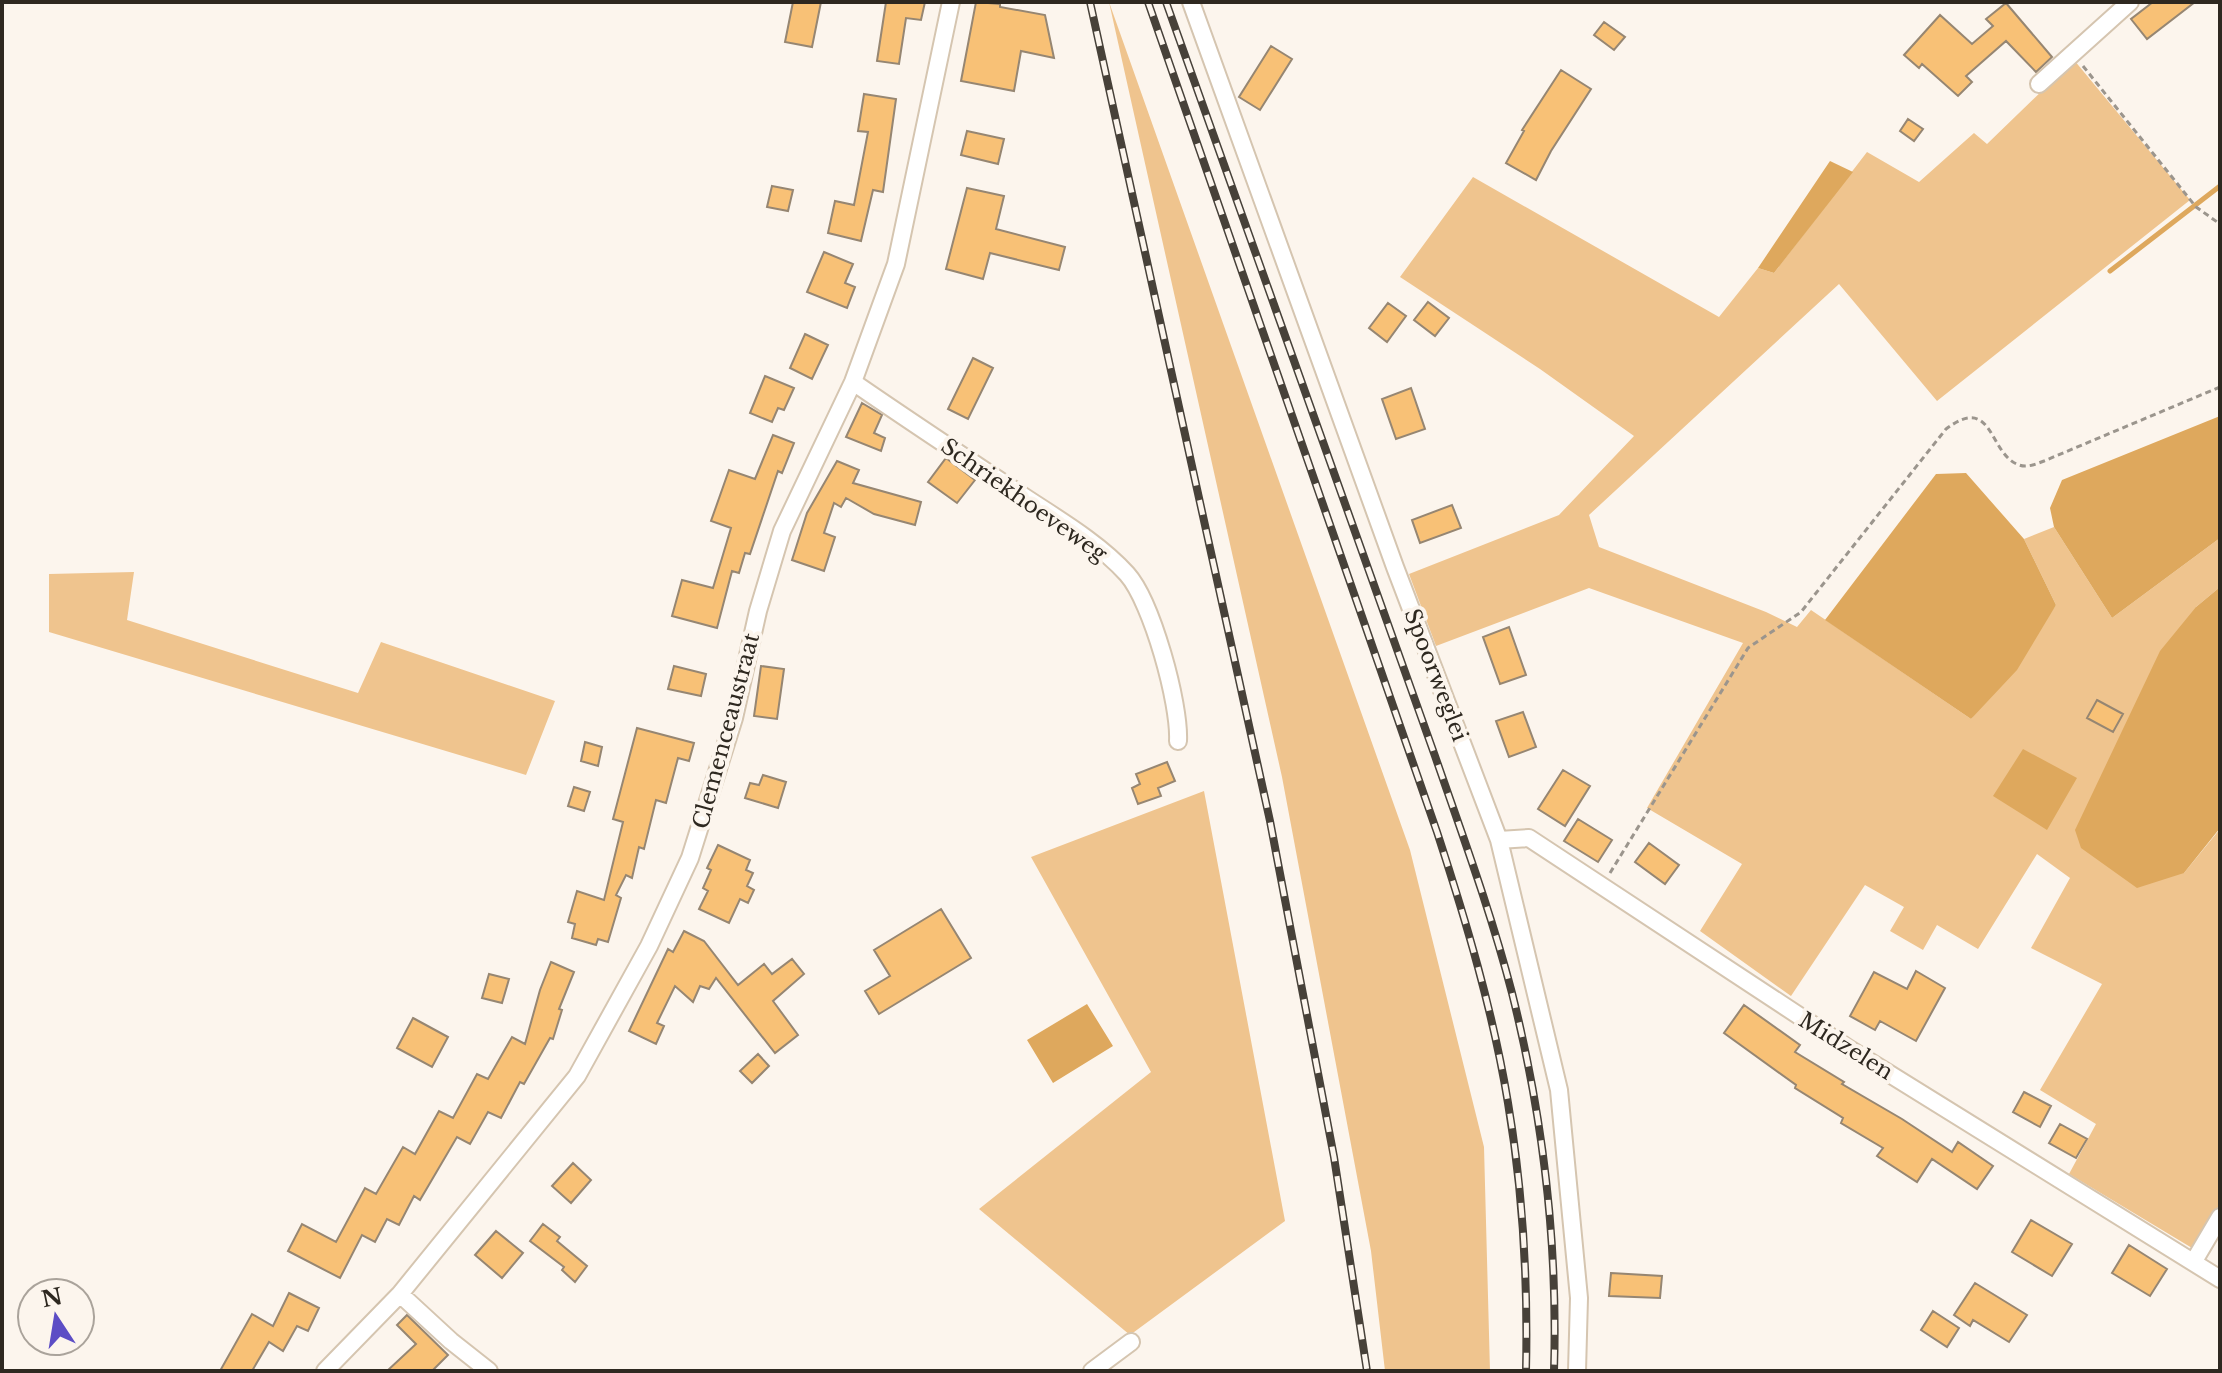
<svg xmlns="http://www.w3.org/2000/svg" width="2222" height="1373" font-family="'Libre Baskerville',serif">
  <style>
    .green { fill: #efc48e }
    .water { fill: #dea85d }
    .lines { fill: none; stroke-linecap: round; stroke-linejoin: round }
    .stream { stroke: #dea85d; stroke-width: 5 }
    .building { fill: #f8c176; stroke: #968672; stroke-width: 2 }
    .street-casing { stroke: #d5c5b0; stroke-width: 20 }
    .path { stroke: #9b958d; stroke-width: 3; stroke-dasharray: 6 4; stroke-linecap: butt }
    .street { stroke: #fff; stroke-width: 16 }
    .rail-casing { stroke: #474139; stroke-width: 8 }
    .rail { stroke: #fcf5ed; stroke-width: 5; stroke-dasharray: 15; stroke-linecap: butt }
    .labels { text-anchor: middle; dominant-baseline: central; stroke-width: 8; stroke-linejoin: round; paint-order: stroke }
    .street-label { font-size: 22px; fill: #2e2820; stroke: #fcf5ed }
  </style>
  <rect width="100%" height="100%" fill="#fcf5ed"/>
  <path class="green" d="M1109,2l301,848 74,297 6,224h-105l-14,-120 -89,-474z
    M2074,60l116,140 -253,201 -98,-117 -250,231 10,32 167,65 31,15 14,-17 160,109 85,-114 -32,-66 30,-12 58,91 108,-80v49l-24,20 -12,266 36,-44v375l-28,44 -123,-74 27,-50 -56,-34 62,-106 -71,-36 39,-70 -33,-24 -59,95 -41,-24 -14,25 -33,-19 14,-24 -39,-22 -74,111 -91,-65 42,-67 -95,-56 96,-165 -154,-55 -153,58 -27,-72 150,-59 75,-79 -94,-67 -140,-92 73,-100 246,140 39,-49 16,5 93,-121 52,30 55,-49 13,11z
    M134,572l-7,48 231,73 23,-51 174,59 -29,74 -477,-143v-58z
    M1204,791l81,430 -155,114 -151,-126 172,-137 -120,-215z"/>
  <path class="water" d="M1830,161l23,11 -79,101 -16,-5z
    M2220,416v122l-108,80 -58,-91 -4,-19 12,-28z
    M1966,473l58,66 32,66 -39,65 -46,49 -146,-99 111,-146z
    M2220,587v241l-36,45 -47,15 -56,-40 -6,-18 85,-179 36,-44z
    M2023,749l54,29 -30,52 -54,-34z
    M1087,1004l26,42 -60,37 -26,-43z"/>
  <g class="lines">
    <path class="stream" d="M2110,271l110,-85"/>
  </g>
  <path class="building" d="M793,2h28l-9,45 -27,-5z
    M886,2h39l-4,18 -15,-2 -7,46 -22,-3z
    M976,2l24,2v3l45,8 9,43 -33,-7 -7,40 -53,-10z
    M2153,2h42l-48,37 -16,-20z
    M2006,3l46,54 -16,15 -30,-31 -40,35 6,6 -14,14 -36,-32 -3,4 -15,-13 36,-40 32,29 21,-18 -7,-7z
    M1604,22l21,15 -11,13 -20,-15z
    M1271,46l21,13 -32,51 -21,-13z
    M1561,70l30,19 -40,62 -15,29 -30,-17 18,-32 -2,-1z
    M864,94l32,5 -13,93 -10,-2 -12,51 -33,-8 7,-32 19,4 14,-73 -10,-1z
    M1908,119l15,10 -9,12 -14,-10z
    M967,131l37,8 -6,25 -37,-9z
    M772,186l21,4 -5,21 -21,-4z
    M967,188l37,8 -8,33 69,18 -6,23 -69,-17 -7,26 -37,-10z
    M824,252l29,12 -8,19 10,4 -8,21 -40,-16z
    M1428,302l21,16 -14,18 -21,-16z
    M1388,303l18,13 -19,26 -18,-14z
    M805,334l23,11 -16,34 -22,-11z
    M973,358l20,10 -25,51 -20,-10z
    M765,376l29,12 -10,22 -6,-2 -6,14 -22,-9z
    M1411,388l14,41 -29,10 -14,-40z
    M862,403l20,12 -8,18 11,5 -4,13 -35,-14z
    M773,435l21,8 -12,30 -4,-2 -28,83 -5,-1 -6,20 -7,-2 -15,57 -45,-12 10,-36 31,8 18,-60 -20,-7 18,-51 26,9z
    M946,458l29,22 -18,23 -29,-21z
    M837,461l22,9 -6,13 68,19 -6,23 -41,-11 -28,-16 -5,9 -7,-4 -10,30 11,4 -11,34 -32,-11 15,-47z
    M1452,505l9,23 -41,15 -8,-23z
    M1509,627l17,48 -26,9 -17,-47z
    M674,666l32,8 -5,22 -33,-7z
    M761,666l23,3 -7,50 -23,-3z
    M2097,700l26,14 -10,18 -26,-14z
    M1523,712l13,35 -27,10 -13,-36z
    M637,728l57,15 -5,18 -11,-3 -12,45 -10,-3 -12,49 -5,-2 -7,31 -6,-3 -10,20 5,3 -13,44 -10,-3 -2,6 -24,-7 3,-14 -7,-2 9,-31 27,9 19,-78 -10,-3z
    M585,742l17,5 -4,19 -17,-5z
    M1167,762l8,19 -17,7 3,8 -23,8 -6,-16 8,-4 -4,-10z
    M1563,770l27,16 -25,40 -27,-17z
    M763,775l23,7 -8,26 -33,-10 5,-15 9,2z
    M574,787l16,5 -6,19 -16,-5z
    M1578,819l34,21 -14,22 -34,-21z
    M1649,843l30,22 -14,19 -30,-22z
    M718,845l32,15 -4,10 7,3 -6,13 7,4 -6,13 -8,-4 -11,24 -30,-14 9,-18 -5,-3 8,-18 -4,-2z
    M941,909l30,49 -92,56 -14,-23 25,-15 -16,-26z
    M684,931l20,10 34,44 26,-21 8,10 20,-15 12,15 -31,27 25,34 -23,18 -59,-75 -7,11 -9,-3 -7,16 -18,-16 -18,37 7,3 -8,18 -27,-13 39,-82 5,3z
    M551,962l23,10 -15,37 3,1 -9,29 -3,-1 -26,46 -4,-2 -19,36 -13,-6 -18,32 -13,-7 -37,63 -6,-4 -15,29 -12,-6 -12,23 -13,-7 -22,43 -52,-27 14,-27 34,18 29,-54 11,6 27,-47 12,7 24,-43 14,7 24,-44 11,5 24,-42 13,7 15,-54z
    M1916,971l29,17 -29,53 -36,-20 -5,9 -25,-14 24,-44 33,17z
    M489,974l20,5 -7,24 -20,-5z
    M1744,1005l56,40 -5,7 49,30 -2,2 60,35 50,33 6,-10 35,24 -16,23 -45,-30 -15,23 -40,-26 6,-8 -42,-25 2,-5 -48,-30 1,-3 -72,-52z
    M413,1018l35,19 -16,30 -35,-19z
    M758,1054l11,12 -17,17 -12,-12z
    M2024,1092l27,14 -11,21 -27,-15z
    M2060,1124l27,15 -11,19 -27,-15z
    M573,1163l18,17 -20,23 -19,-17z
    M2031,1220l41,24 -20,32 -40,-24z
    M543,1224l17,13 -3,4 30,25 -12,16 -13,-12 2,-3 -34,-26z
    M496,1231l27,22 -21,25 -27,-23z
    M2129,1245l38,24 -17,27 -38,-23z
    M1611,1273l51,3 -2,22 -51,-2z
    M1975,1283l52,32 -18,27 -36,-22 -3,6 -16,-11z
    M289,1293l30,15 -11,23 -11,-5 -14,25 -14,-9 -17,29h-32l32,-57 21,12z
    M1933,1311l26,17 -12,19 -26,-17z
    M407,1315l41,40 -16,16h-45l29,-27 -19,-19z"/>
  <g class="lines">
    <defs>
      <path id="street" d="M1191,2l204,565 104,273 60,250 20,208 -2,73
        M2039,84l91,-82
        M853,382c55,38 111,75 167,112 36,24 78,48 107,80 25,28 53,130 51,167
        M1499,840l30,-2 322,212 369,229
        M2194,1261l26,-44
        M400,1294l51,47 38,30
        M325,1371l75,-77 177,-218 72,-130 41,-88 44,-140 24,-107 24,-80 71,-149 43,-118 55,-262
        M1092,1371l39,-29"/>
    </defs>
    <use href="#street" class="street-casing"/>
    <path class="path" d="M2083,66l113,141 24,17
      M1610,873l138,-225 53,-36 145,-183c48,-36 42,25 73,36 8,3 17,-1 25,-4l176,-74"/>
    <use href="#street" class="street"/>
    <defs>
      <path id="rail" d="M1090,2l180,819 64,336 33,214
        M1148,2l289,830c29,89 56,179 71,271 15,89 20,178 18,268
        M1166,2l269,754c27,78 56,156 77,237 31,124 46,250 42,378"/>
    </defs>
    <use href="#rail" class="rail-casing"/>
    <use href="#rail" class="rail"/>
  </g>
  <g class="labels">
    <g class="street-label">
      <text transform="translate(1024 500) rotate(35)">Schriekhoeveweg</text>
      <text transform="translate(1436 675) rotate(69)">Spoorweglei</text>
      <text transform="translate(726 731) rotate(-75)">Clemenceaustraat</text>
      <text transform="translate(1846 1046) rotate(32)">Midzelen</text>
    </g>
  </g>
  <rect width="2222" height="1373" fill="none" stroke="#2e2820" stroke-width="8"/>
  <g transform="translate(56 1317) rotate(348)"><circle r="38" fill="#fcf5ed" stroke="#aaa39b" stroke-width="2"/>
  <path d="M0-6L14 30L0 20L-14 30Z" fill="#5c4dc5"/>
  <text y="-12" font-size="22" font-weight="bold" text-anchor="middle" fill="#2e2820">N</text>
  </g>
</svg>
